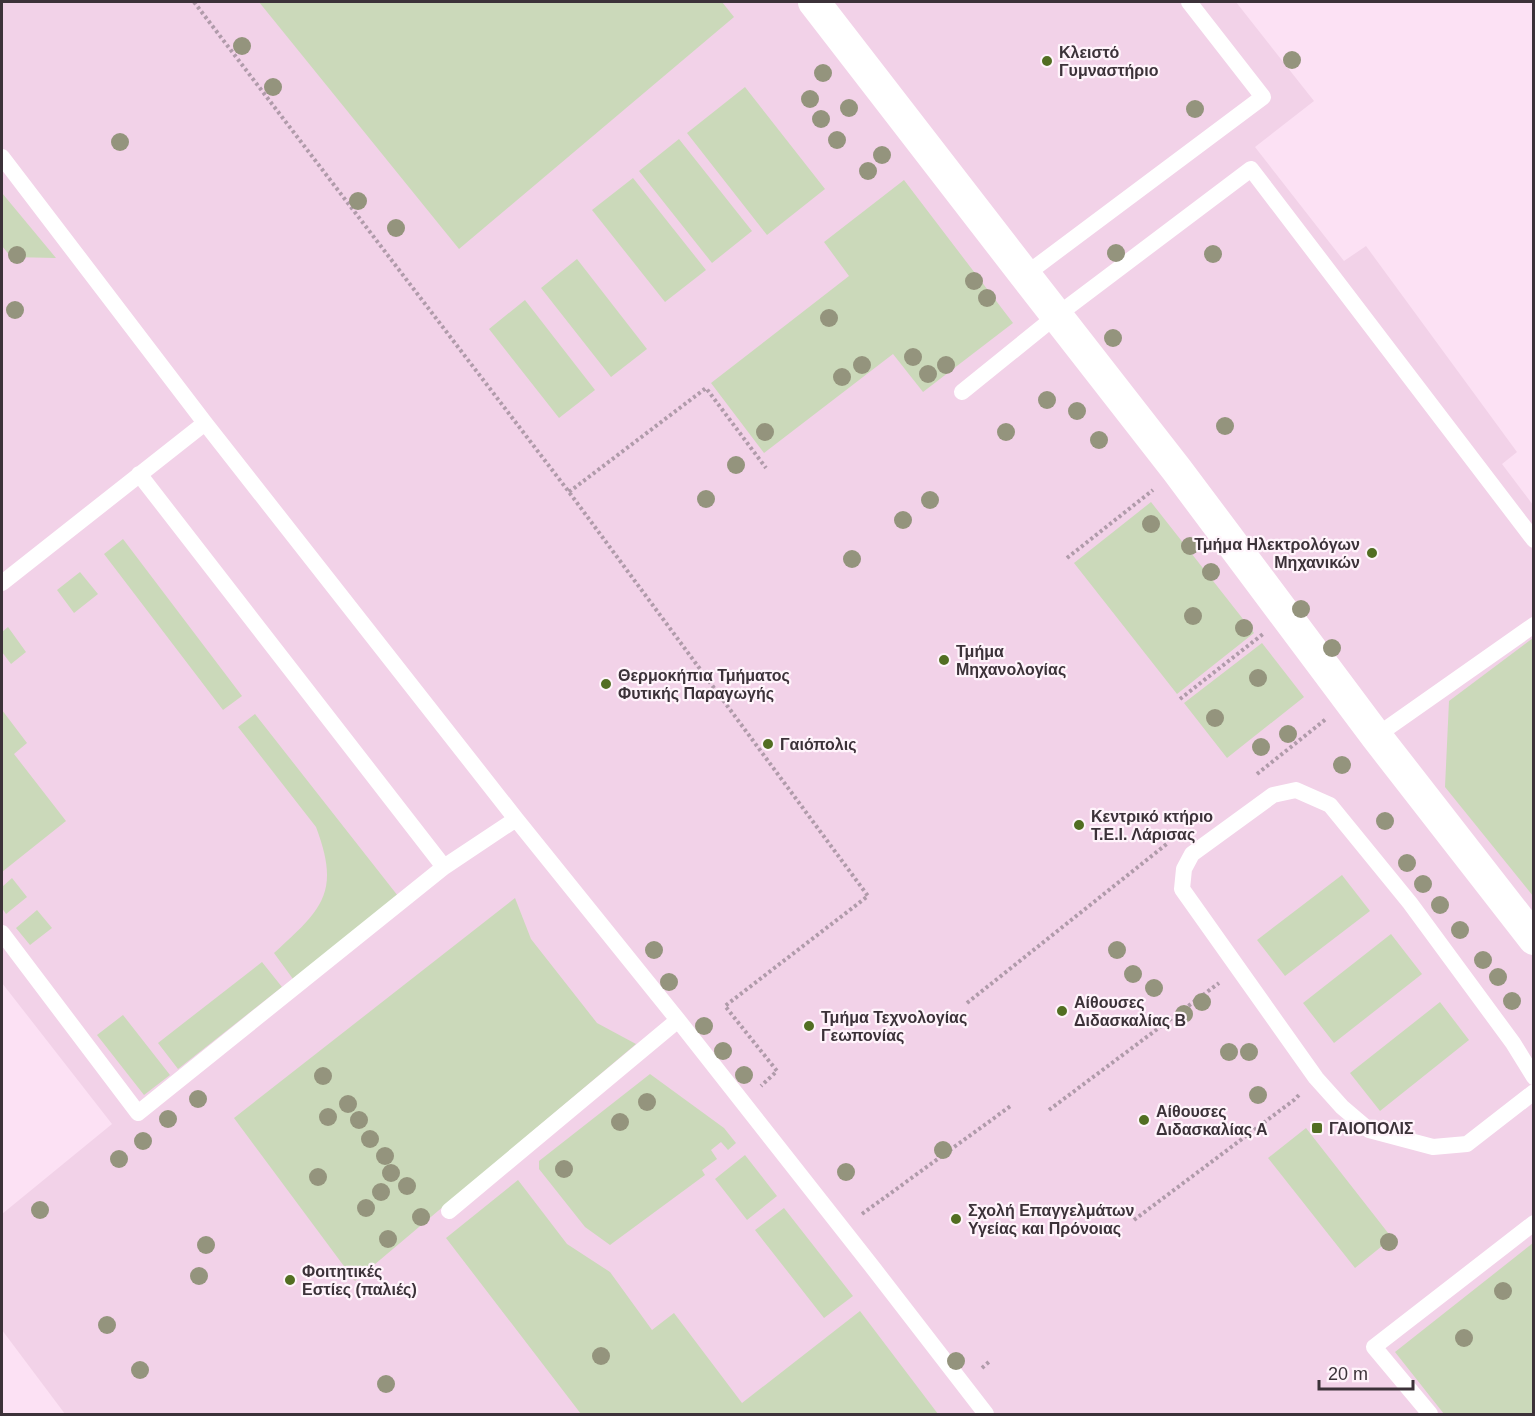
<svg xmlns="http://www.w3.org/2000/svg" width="1535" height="1416" font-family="Helvetica,sans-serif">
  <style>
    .built { fill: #f2d2e8 }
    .green { fill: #cbd9ba }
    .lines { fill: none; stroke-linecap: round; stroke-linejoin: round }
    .path { stroke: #b09baa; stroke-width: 4; stroke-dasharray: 3 3; stroke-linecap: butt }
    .lane { stroke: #fff; stroke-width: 16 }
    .street { stroke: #fff; stroke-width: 32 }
    .tree { fill: #94947d }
    .poi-dot { fill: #526e22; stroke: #fff4fb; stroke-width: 2 }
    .labels { text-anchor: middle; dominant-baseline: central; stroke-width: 4.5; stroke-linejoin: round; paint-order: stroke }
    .poi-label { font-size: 16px; font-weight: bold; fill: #3c3239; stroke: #fff4fb; text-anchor: start }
  </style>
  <rect width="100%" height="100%" fill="#fce1f4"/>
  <path class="built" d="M2,2h1234l78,99 -59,46 89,114 22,-15 151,206 -15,12 31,41v909h-1468l-63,-84v-116l110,-90 -110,-141z"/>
  <path class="green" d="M259,2h463l12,15 -275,232z
    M745,87l80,102 -58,46 -80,-102z
    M679,139l73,92 -40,32 -73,-92z
    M633,178l73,92 -41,32 -73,-92z
    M904,180l109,143 -90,69 -30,-38 -129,99 -53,-70 138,-107 -25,-34z
    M2,193l54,65 -45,-1 -9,-11z
    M577,259l70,90 -36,28 -70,-89z
    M525,300l70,90 -36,28 -70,-89z
    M1151,502l103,131 -77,61 -103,-131z
    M123,539l119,157 -19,14 -119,-156z
    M80,572l18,22 -24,19 -17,-23z
    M8,627l18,25 -15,12 -9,-12v-20z
    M1533,638v258l-88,-109 4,-86z
    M1262,643l42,54 -77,61 -43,-55z
    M2,710l25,33 -13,11 52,67 -64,51z
    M255,714l143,182 -105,83 -19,-26c48,-44 67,-60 42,-126l-78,-100z
    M1342,875l28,36 -85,65 -28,-36z
    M12,878l15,19 -21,17 -4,-6v-21z
    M515,898l16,41 66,84 39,21 -281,237 -121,-163z
    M37,910l15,18 -22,17 -14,-17z
    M1391,934l31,40 -88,69 -31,-40z
    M262,962l20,25 -104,82 -20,-26z
    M1440,1002l29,38 -89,71 -30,-38z
    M123,1015l47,60 -26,20 -47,-60z
    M650,1074l74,54 12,15 -8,7 -7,-8 -10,8 6,9 -15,11 3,5 -95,70 -25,-18 -46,-58v-8z
    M1306,1128l86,110 -37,30 -87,-110z
    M745,1155l32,41 -30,24 -32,-41z
    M518,1180l49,64 43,28 42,58 22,-17 68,90 118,-92 78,103h-357l-135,-176z
    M784,1208l69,88 -29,22 -69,-88z
    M1533,1243v171h-89l-49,-62z"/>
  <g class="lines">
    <path class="path" d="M194,2l375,490 299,404 -143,110 52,65 -16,15
      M569,492l137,-104 60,80
      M1067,558l86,-68
      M1180,699l83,-65
      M1257,774l69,-55
      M967,1003l201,-160
      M1049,1110l170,-127
      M862,1214l150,-109
      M1134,1220l160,-120 6,-6
      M982,1368l8,-7"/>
    <path class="lane" d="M2,157l203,266 311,396 162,201 196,249 112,145
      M1025,275l238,-178 -74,-95
      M962,392l94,-76 195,-147 283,371
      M139,474l305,393
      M2,583l203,-160
      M1376,736l158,-111
      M2,933l136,180 306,-246 72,-48
      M1534,1077l-21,-34 -103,-140 -80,-98 -34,-15 -23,5 -81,59 -8,15 -2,20 134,189 26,29 27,23 64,17 34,-3 67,-52
      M449,1211l229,-191
      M1430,1414l-56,-67 160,-124"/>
    <path class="street" d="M814,2l211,273 152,195 199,266 158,203"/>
  </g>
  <g class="tree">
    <circle cx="242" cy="46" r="9"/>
    <circle cx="1292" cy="60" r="9"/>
    <circle cx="823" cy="73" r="9"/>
    <circle cx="273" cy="87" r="9"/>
    <circle cx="810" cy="99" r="9"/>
    <circle cx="849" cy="108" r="9"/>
    <circle cx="1195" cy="109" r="9"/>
    <circle cx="821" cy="119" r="9"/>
    <circle cx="837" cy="140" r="9"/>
    <circle cx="120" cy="142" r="9"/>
    <circle cx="882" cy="155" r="9"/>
    <circle cx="868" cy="171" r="9"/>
    <circle cx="358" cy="201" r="9"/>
    <circle cx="396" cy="228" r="9"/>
    <circle cx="1116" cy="253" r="9"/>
    <circle cx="1213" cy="254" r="9"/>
    <circle cx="17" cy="255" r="9"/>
    <circle cx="974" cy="281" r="9"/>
    <circle cx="987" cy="298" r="9"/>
    <circle cx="15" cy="310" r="9"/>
    <circle cx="829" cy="318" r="9"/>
    <circle cx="1113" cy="338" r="9"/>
    <circle cx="913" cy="357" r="9"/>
    <circle cx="862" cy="365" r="9"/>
    <circle cx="946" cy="365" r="9"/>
    <circle cx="928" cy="374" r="9"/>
    <circle cx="842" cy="377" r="9"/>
    <circle cx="1047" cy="400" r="9"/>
    <circle cx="1077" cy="411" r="9"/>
    <circle cx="1225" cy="426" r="9"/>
    <circle cx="765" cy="432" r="9"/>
    <circle cx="1006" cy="432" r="9"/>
    <circle cx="1099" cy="440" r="9"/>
    <circle cx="736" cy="465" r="9"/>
    <circle cx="706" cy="499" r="9"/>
    <circle cx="930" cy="500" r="9"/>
    <circle cx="903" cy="520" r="9"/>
    <circle cx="1151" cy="524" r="9"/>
    <circle cx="1190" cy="546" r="9"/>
    <circle cx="852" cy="559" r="9"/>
    <circle cx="1211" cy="572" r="9"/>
    <circle cx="1301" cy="609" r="9"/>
    <circle cx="1193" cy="616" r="9"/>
    <circle cx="1244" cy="628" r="9"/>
    <circle cx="1332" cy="648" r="9"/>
    <circle cx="1258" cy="678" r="9"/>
    <circle cx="1215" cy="718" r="9"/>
    <circle cx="1288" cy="734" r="9"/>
    <circle cx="1261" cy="747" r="9"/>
    <circle cx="1342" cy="765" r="9"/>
    <circle cx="1385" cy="821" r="9"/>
    <circle cx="1407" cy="863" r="9"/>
    <circle cx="1423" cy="884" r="9"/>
    <circle cx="1440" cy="905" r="9"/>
    <circle cx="1460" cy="930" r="9"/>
    <circle cx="654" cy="950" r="9"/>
    <circle cx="1117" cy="950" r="9"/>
    <circle cx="1483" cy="960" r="9"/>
    <circle cx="1133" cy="974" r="9"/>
    <circle cx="1498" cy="977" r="9"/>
    <circle cx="669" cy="982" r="9"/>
    <circle cx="1154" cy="988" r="9"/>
    <circle cx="1512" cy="1001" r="9"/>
    <circle cx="1202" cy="1002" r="9"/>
    <circle cx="1184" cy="1014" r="9"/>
    <circle cx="704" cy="1026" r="9"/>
    <circle cx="723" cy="1051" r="9"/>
    <circle cx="1229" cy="1052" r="9"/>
    <circle cx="1249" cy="1052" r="9"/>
    <circle cx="744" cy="1075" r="9"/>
    <circle cx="323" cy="1076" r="9"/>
    <circle cx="1258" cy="1095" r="9"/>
    <circle cx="198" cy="1099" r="9"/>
    <circle cx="647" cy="1102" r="9"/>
    <circle cx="348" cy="1104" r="9"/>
    <circle cx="328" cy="1117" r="9"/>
    <circle cx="168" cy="1119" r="9"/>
    <circle cx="359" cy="1120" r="9"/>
    <circle cx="620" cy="1122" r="9"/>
    <circle cx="370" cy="1139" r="9"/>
    <circle cx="143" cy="1141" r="9"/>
    <circle cx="943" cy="1150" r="9"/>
    <circle cx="385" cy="1156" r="9"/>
    <circle cx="119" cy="1159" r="9"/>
    <circle cx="564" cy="1169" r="9"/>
    <circle cx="846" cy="1172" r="9"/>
    <circle cx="391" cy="1173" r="9"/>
    <circle cx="318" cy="1177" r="9"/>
    <circle cx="407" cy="1186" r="9"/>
    <circle cx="381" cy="1192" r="9"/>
    <circle cx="366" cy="1208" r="9"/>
    <circle cx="40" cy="1210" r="9"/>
    <circle cx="421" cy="1217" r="9"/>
    <circle cx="388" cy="1239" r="9"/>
    <circle cx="1389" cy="1242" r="9"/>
    <circle cx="206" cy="1245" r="9"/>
    <circle cx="199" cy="1276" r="9"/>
    <circle cx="1503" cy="1291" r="9"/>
    <circle cx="107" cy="1325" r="9"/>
    <circle cx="1464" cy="1338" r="9"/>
    <circle cx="601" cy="1356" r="9"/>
    <circle cx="956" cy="1361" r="9"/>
    <circle cx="140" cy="1370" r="9"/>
    <circle cx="386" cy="1384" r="9"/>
  </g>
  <g class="poi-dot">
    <circle cx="1047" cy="61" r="6"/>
    <circle cx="1372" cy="553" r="6"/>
    <circle cx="944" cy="660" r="6"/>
    <circle cx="606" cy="684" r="6"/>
    <circle cx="768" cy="744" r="6"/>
    <circle cx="1079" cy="825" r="6"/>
    <circle cx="1062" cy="1011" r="6"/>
    <circle cx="809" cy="1026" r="6"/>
    <circle cx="1144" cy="1120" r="6"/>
    <rect x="1311" y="1122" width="12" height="12" rx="3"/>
    <circle cx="956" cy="1219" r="6"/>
    <circle cx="290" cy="1280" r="6"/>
  </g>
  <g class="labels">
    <g class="poi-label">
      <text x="1059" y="52">Κλειστό<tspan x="1059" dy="18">Γυμναστήριο</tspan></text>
      <text x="1360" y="544" text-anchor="end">Τμήμα Ηλεκτρολόγων<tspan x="1360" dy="18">Μηχανικών</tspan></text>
      <text x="956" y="651">Τμήμα<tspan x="956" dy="18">Μηχανολογίας</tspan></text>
      <text x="618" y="675">Θερμοκήπια Τμήματος<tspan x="618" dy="18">Φυτικής Παραγωγής</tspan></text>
      <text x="780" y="744">Γαιόπολις</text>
      <text x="1091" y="816">Κεντρικό κτήριο<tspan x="1091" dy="18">Τ.Ε.Ι. Λάρισας</tspan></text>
      <text x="1074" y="1002">Αίθουσες<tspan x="1074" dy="18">Διδασκαλίας Β</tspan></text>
      <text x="821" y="1017">Τμήμα Τεχνολογίας<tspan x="821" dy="18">Γεωπονίας</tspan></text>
      <text x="1156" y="1111">Αίθουσες<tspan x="1156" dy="18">Διδασκαλίας Α</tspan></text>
      <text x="1329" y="1128">ΓΑΙΟΠΟΛΙΣ</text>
      <text x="968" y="1210">Σχολή Επαγγελμάτων<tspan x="968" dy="18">Υγείας και Πρόνοιας</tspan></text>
      <text x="302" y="1271">Φοιτητικές<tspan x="302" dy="18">Εστίες (παλιές)</tspan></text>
    </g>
  </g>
  <rect width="1535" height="1416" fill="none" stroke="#3c3239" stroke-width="6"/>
  <path d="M1319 1380v9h94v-9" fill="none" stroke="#3c3239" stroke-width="3"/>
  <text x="1328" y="1380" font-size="18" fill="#3c3239" stroke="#fff4fb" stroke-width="4.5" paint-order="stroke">20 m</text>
</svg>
